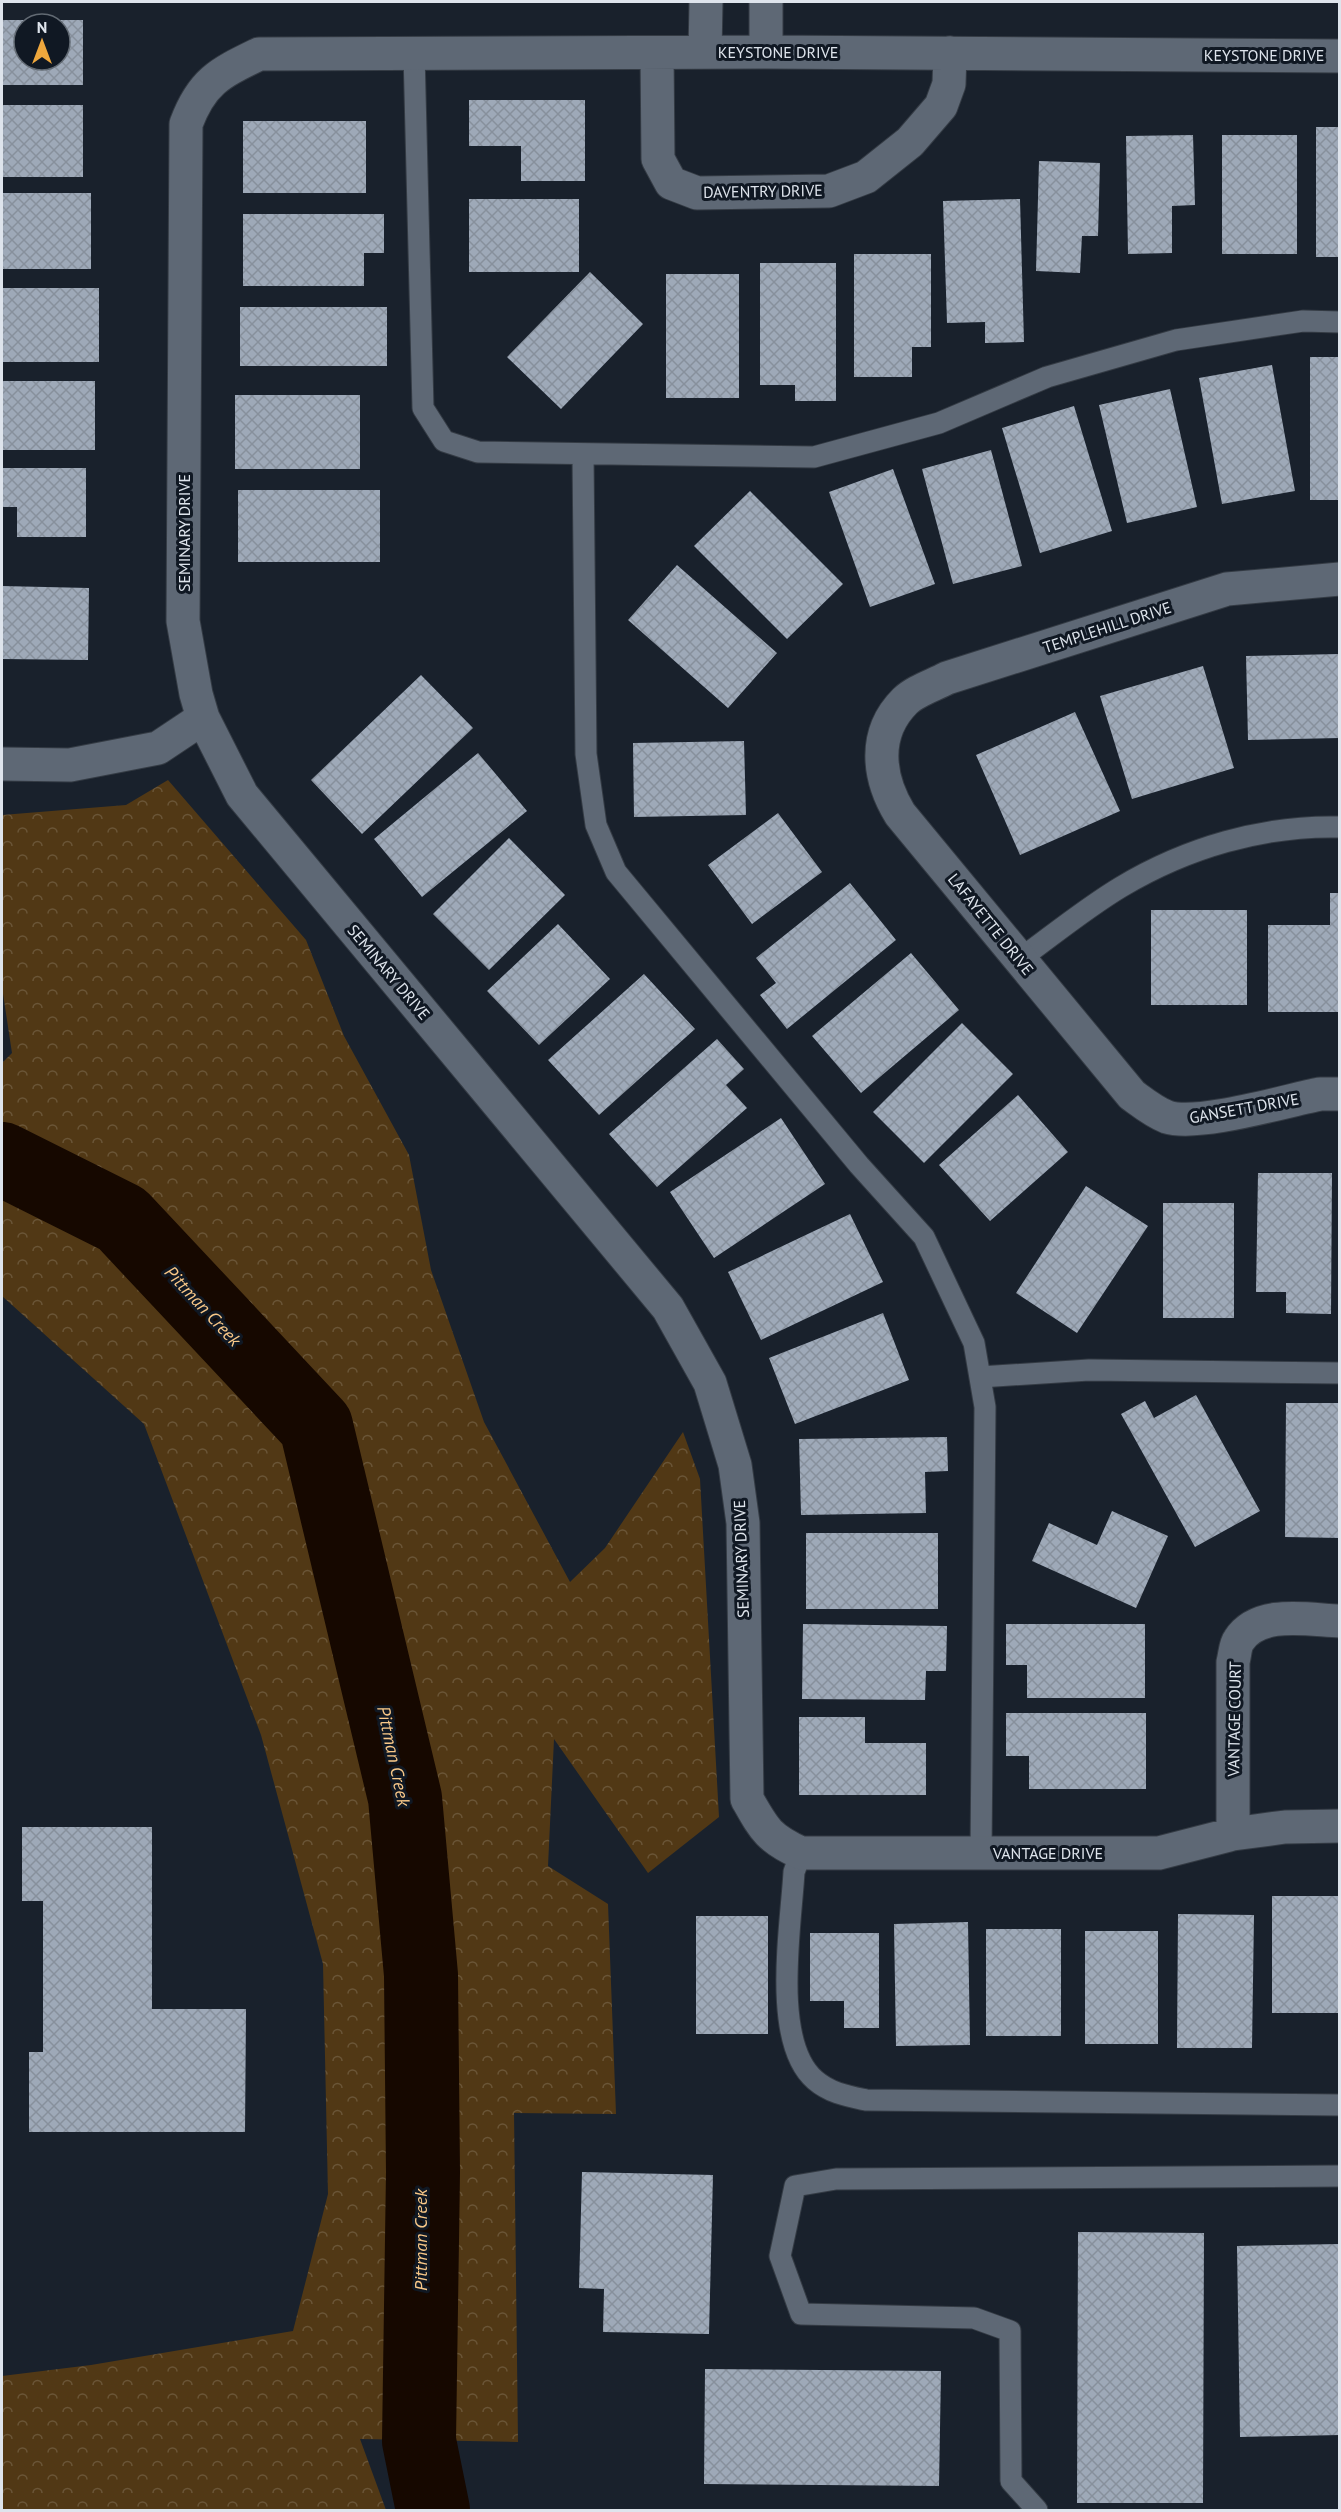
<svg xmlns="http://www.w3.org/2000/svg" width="1341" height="2512" font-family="'PT Sans',sans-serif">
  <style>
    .forest { fill: url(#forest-crowns) }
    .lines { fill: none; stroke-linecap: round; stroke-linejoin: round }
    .river { stroke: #160800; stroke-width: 74 }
    .building { fill: url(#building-cross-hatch); fill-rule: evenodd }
    .service-casing { stroke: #343b44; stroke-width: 23 }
    .minor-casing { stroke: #343b44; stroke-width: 35 }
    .service { stroke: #5e6875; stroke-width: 21 }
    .minor { stroke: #5e6875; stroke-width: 33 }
    .labels { text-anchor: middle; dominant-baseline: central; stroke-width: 6; stroke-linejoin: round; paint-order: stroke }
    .street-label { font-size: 16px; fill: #dee4ec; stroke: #101823 }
    .water-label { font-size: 18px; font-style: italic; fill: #f9c888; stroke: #101823 }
  </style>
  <defs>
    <pattern id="forest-crowns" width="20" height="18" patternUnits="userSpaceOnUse" patternTransform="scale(1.5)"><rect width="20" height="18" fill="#513815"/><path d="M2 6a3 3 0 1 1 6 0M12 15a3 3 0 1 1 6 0" fill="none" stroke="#6a5537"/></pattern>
    <pattern id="building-cross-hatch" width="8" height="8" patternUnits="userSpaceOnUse" patternTransform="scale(1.5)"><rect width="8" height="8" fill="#9ea9b8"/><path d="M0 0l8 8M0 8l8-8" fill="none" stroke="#87909c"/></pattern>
  </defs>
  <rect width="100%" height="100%" fill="#19212c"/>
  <path class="forest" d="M168,780l138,160 38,96 65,119 22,115 53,152 86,160 35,-34 78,-116 17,47 19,338 -71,56 -94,-134 -6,127 60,38 8,210 -102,-1 4,329 -158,-3 26,71h-384v-134l89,-11 202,-34 35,-137 -5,-230 -62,-229 -117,-311 -142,-128v-233l10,-10 -10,-66v-172l124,-10z"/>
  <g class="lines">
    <path class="river" d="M2,1159l120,60 194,207 89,372 16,177 2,197 -4,269 14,69"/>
  </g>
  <path class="building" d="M2,20h81v65h-81zM24,24h36v36h-36z
    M469,100h116v81h-64v-35h-52z
    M2,105h81v72h-81z
    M243,121h123v72h-123z
    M1316,127h24v130h-24z
    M1193,135l2,70 -23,1v47l-44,1 -2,-118z
    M1222,135h75v119h-75z
    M1039,161l61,2 -2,73h-16l-2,37 -44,-2z
    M2,193h89v76h-89z
    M469,199h110v73h-110z
    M1020,199l4,143 -39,1v-21l-38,1 -4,-122z
    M243,214h141v39h-20v33h-121z
    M854,254h77v93h-19v30h-58z
    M760,263h76v138h-41v-16h-35z
    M590,272l53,52 -82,85 -54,-52z
    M666,274h73v124h-73z
    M2,288h97v74h-97z
    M240,307h147v59h-147z
    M1310,357h30v143h-30z
    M1272,365l23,126 -73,13 -23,-126z
    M2,381h93v69h-93z
    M1170,389l27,118 -70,16 -28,-118z
    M235,395h125v74h-125z
    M1074,406l38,125 -72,22 -38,-125z
    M991,450l31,116 -69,18 -31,-115z
    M2,468h84v69h-69v-30h-15z
    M893,469l42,115 -65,23 -41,-115z
    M238,490h142v72h-142z
    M750,491l93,93 -56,55 -93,-93z
    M677,565l100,88 -49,55 -100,-88z
    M2,586l87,2 -1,72 -86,-1z
    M1339,654l1,84 -92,2 -2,-84z
    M1203,666l31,102 -102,31 -32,-103z
    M421,675l52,53 -111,106 -51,-54z
    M1075,712l45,99 -100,44 -44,-100z
    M744,741l2,74 -112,2 -1,-74z
    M478,753l49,58 -105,86 -48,-58z
    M778,813l44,59 -70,52 -44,-59z
    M509,838l56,57 -76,75 -56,-56z
    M850,883l46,57 -109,89 -27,-34 16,-12 -20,-25z
    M1330,893h10v119h-72v-87h62z
    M1151,910h96v95h-96z
    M558,924l52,55 -71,66 -52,-54z
    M911,953l48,57 -98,83 -49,-57z
    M644,974l51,55 -96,86 -51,-55z
    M962,1023l51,51 -89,89 -51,-51z
    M717,1039l27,30 -18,16 21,23 -90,79 -48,-53z
    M1018,1095l50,57 -78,69 -51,-56z
    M781,1118l44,66 -111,74 -44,-66z
    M1258,1173h74l-1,141 -45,-1v-21h-30z
    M1086,1186l62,40 -71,107 -61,-40z
    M1163,1203h71v115h-71z
    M850,1214l33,68 -122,58 -33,-68z
    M883,1313l26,67 -114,44 -26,-66z
    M1196,1395l64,116 -65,36 -74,-133 24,-13 9,17z
    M1286,1403h54v135l-55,-1z
    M947,1437l1,34 -23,1 1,41 -125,2 -2,-76z
    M1112,1511l56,25 -32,72 -104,-47 17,-38 48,22z
    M806,1533h132v76h-132z
    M803,1624l144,2 -1,45h-20l-1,29 -123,-1z
    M1006,1624h139v74h-118v-33h-21z
    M1006,1713h140v76h-117v-33h-23z
    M799,1717h66v26h61v52h-127z
    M22,1827h130v182h94l-1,123h-216v-80h14v-151h-21z
    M1272,1896h68v117h-68z
    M1178,1914l76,1 -2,133h-75z
    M696,1916h72v118h-72z
    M968,1922l2,123 -74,1 -2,-122z
    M986,1929h75v107h-75z
    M1085,1931h73v113h-73z
    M810,1933h69v95h-35v-27h-34z
    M582,2172l131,3 -4,159 -106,-2 1,-43 -25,-1z
    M1078,2232l126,1 -1,270h-126z
    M1340,2244v191l-100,2 -3,-191z
    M705,2369l236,2 -2,115 -235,-2z"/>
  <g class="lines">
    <defs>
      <path id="service" d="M414,53l9,355 21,33 34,11 336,5 125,-34 108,-46 129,-37 127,-19 37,1
        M583,455l3,299 10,71 20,47 243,293 65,72 50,106 11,64 -4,446
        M1020,959c33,-24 66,-51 101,-72 65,-39 142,-62 219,-60
        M980,1377l109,-7 251,3
        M801,1853l-7,19c-3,54 -23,170 21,208 15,13 32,16 51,20l474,5
        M1037,2510l-26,-29 -1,-150 -36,-13 -173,-4 -21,-58 15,-70 41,-7 504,-3"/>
      <path id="minor" d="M766,2v50
        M705,52l1,-50
        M657,53l1,106 13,24 26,10 132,-2 37,-14 44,-35 31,-36 8,-22 1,-31
        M1340,56l-574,-4 -507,2c-39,19 -57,27 -73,70l-3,497 13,73 7,24 39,77 426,513 42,75 25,82 8,58 4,276c17,30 21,39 54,54h358l74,-19 52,-7 55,-1
        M1340,579l-113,10 -280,89c-13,7 -32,13 -42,23 -33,33 -27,77 -5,113l232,281c11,8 22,17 35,22 31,10 118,-16 153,-23h20
        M2,764l68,1 88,-17 45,-30
        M1233,1834v-172c2,-7 2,-17 6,-22 20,-31 70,-20 101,-19"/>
    </defs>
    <use href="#service" class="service-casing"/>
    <use href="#minor" class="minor-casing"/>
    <use href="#service" class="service"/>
    <use href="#minor" class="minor"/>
  </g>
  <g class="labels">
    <g class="street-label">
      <text x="778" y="52">KEYSTONE DRIVE</text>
      <text x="1264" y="55">KEYSTONE DRIVE</text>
      <text transform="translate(763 191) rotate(-1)">DAVENTRY DRIVE</text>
      <text transform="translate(184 533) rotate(-90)">SEMINARY DRIVE</text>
      <text transform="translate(1107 627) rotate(-18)">TEMPLEHILL DRIVE</text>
      <text transform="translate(991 924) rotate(51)">LAFAYETTE DRIVE</text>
      <text transform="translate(389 972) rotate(50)">SEMINARY DRIVE</text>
      <text transform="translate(1244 1108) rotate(-10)">GANSETT DRIVE</text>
      <text transform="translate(741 1559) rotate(-92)">SEMINARY DRIVE</text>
      <text transform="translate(1234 1719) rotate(-89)">VANTAGE COURT</text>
      <text x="1048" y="1853">VANTAGE DRIVE</text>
    </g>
    <g class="water-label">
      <text transform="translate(203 1306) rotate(47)">Pittman Creek</text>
      <text transform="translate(394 1756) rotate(78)">Pittman Creek</text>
      <text transform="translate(420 2240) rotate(-90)">Pittman Creek</text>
    </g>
  </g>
  <rect width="1341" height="2512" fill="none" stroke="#dee4ec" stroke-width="6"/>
  <g transform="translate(42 42)"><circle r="28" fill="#101823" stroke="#626a73" stroke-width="1.5"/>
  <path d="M0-4.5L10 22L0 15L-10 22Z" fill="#eea73d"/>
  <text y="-9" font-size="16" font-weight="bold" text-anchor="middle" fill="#dee4ec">N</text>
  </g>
</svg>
